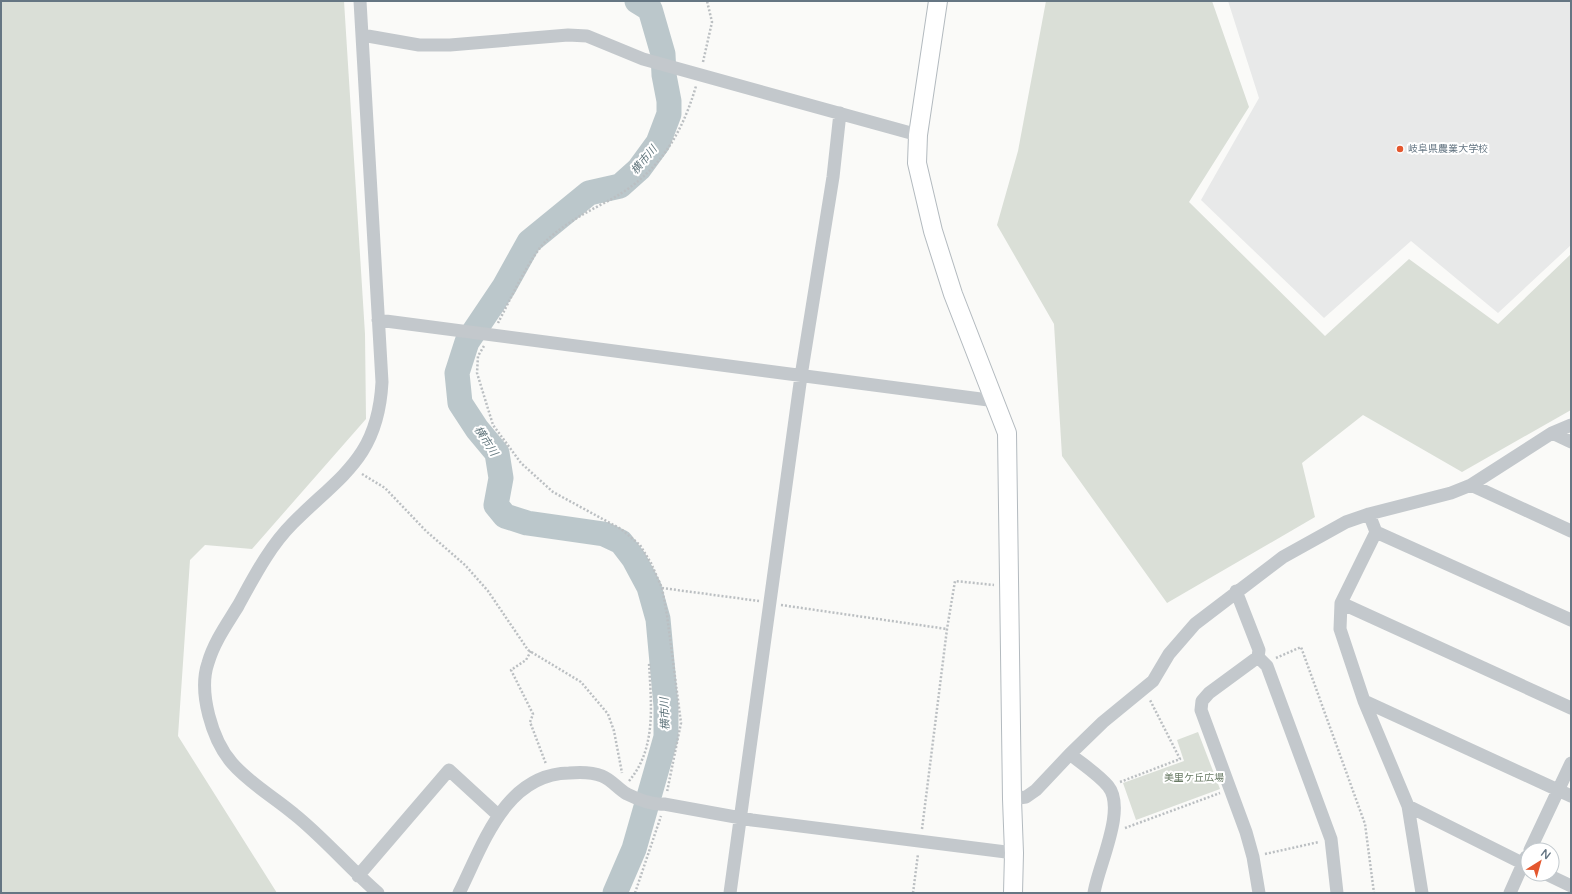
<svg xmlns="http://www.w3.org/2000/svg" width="1572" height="894" font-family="'Varela Round','Noto Sans JP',sans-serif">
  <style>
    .built { fill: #e8e9e9 }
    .green { fill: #dadfd7 }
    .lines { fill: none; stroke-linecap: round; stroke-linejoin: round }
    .river { stroke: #bbc7cb; stroke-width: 25 }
    .secondary-casing { stroke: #b3babf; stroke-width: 20 }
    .path { stroke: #bbbfc2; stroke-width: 2.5; stroke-dasharray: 2 2; stroke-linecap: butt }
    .street { stroke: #c3c8cc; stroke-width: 13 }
    .secondary { stroke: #fff; stroke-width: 18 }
    .poi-dot { fill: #e4572e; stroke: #fff; stroke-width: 1.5 }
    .labels { text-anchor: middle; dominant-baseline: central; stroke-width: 4; stroke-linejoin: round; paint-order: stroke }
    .poi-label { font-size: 10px; fill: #657683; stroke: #fff; text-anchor: start }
    .park-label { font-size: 10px; fill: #687a64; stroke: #fff }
    .water-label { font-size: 11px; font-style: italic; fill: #60757c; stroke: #fff }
  </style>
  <rect width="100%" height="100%" fill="#fafaf8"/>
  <path class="built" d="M1228,1h343v244l-73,68 -87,-72 -87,77 -123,-118 58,-102z"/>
  <path class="green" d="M1,1h343l21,333 1,85 -114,130 -47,-4 -15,15 -12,176 99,157h-276z
    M1046,1h166l37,106 -60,95 136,134 84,-77 89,65 73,-70v156l-109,62 -99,-57 -61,48 13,54 -148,86 -105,-147 -8,-132 -57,-99 21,-74z
    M1198,732l22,57 -84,31 -13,-37 61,-22 -7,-21z"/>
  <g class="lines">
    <path class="river" d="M615,893l19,-44 32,-112v-31l-8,-87 -9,-32 -15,-28 -13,-17 -17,-8 -77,-11 -22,-7 -9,-11 5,-27 -4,-25 -20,-24 -17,-26 -3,-30 10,-31 37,-55 25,-45 60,-49 31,-7 19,-17 19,-26 11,-29v-13l-5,-26 -1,-21 -13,-45 -13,-8"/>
    <defs>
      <path id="secondary" d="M938,1l-20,134 -1,28 16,68 20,63 54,139 5,366 2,54 -1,40"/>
    </defs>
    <use href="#secondary" class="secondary-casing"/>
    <path class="path" d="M703,62l9,-40 -5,-21
      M498,323c11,-21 33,-69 50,-84 18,-16 37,-26 58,-37 49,-25 75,-64 90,-116
      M484,346l-6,10 -1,17 16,52 28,38 32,29 68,37 19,16 11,18 11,25 5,27 14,108 -14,69
      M362,474l23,14 41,43 39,34 23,26 40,59 53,32 27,32 6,17 8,42
      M662,588l97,13
      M781,605l166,24
      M531,651l-5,9 -15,10 22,44 -3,8 16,42
      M1276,658l25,-11 64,177 9,69
      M629,781c28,-33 22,-78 20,-118
      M1120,782l60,-23 -30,-59
      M1125,828l95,-35
      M922,829l25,-200 8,-48 39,4
      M1265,854l54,-12
      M635,893l26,-77
      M913,893l5,-39"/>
    <path class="street" d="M360,1l22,381c-4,76 -41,93 -89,141 -24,24 -39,54 -55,83 -11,18 -24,36 -30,57 -10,29 4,77 24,100 17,20 42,34 62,51 30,24 55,54 84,79
      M362,35l57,10h31l118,-10 19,1 56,23 275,76
      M378,320l618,81
      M1552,433l19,9
      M1471,485l100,46
      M1369,514l7,18 195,88
      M1376,532l-35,71 230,105
      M1236,591l23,59 -1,7 -49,36 -7,8 -1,9 45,122 7,25 6,36
      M1341,603l-1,26 24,72 44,105 14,87
      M1258,657l9,9 64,173 6,54
      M1364,701l207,95
      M1070,754c12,10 28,20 38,32 19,23 -10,80 -14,107
      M1012,799l14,-2 10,-7 34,-36 33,-32 50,-41 16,-27 26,-30 88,-67 63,-35 23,-8 82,-21 20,-8 81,-52 19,-8
      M1408,806l120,60
      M1530,850l41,-87
      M1546,874l25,12
      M358,876l91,-106 49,45
      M459,893c24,-48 46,-119 110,-120 11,-1 23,-1 33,3 10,4 16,13 25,18 10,5 26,11 37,10l88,16 262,33
      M730,893l71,-517 32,-199 7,-64
      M1510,893l16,-36"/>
    <use href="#secondary" class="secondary"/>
  </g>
  <circle class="poi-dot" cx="1400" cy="149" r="4"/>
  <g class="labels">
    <g class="poi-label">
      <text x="1408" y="149">岐阜県農業大学校</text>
    </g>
    <g class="park-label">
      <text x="1194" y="778">美里ケ丘広場</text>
    </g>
    <g class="water-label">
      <text transform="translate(644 160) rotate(-50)">横市川</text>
      <text transform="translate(486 441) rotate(57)">横市川</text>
      <text transform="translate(665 714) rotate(-92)">横市川</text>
    </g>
  </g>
  <rect width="1572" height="894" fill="none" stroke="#657683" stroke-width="4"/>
  <g transform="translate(1540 862) rotate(37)"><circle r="19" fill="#ffffff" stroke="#c1c8cd"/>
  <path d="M0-3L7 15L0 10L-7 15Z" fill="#e4572e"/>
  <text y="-6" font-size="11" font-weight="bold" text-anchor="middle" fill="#657683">N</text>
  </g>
</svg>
